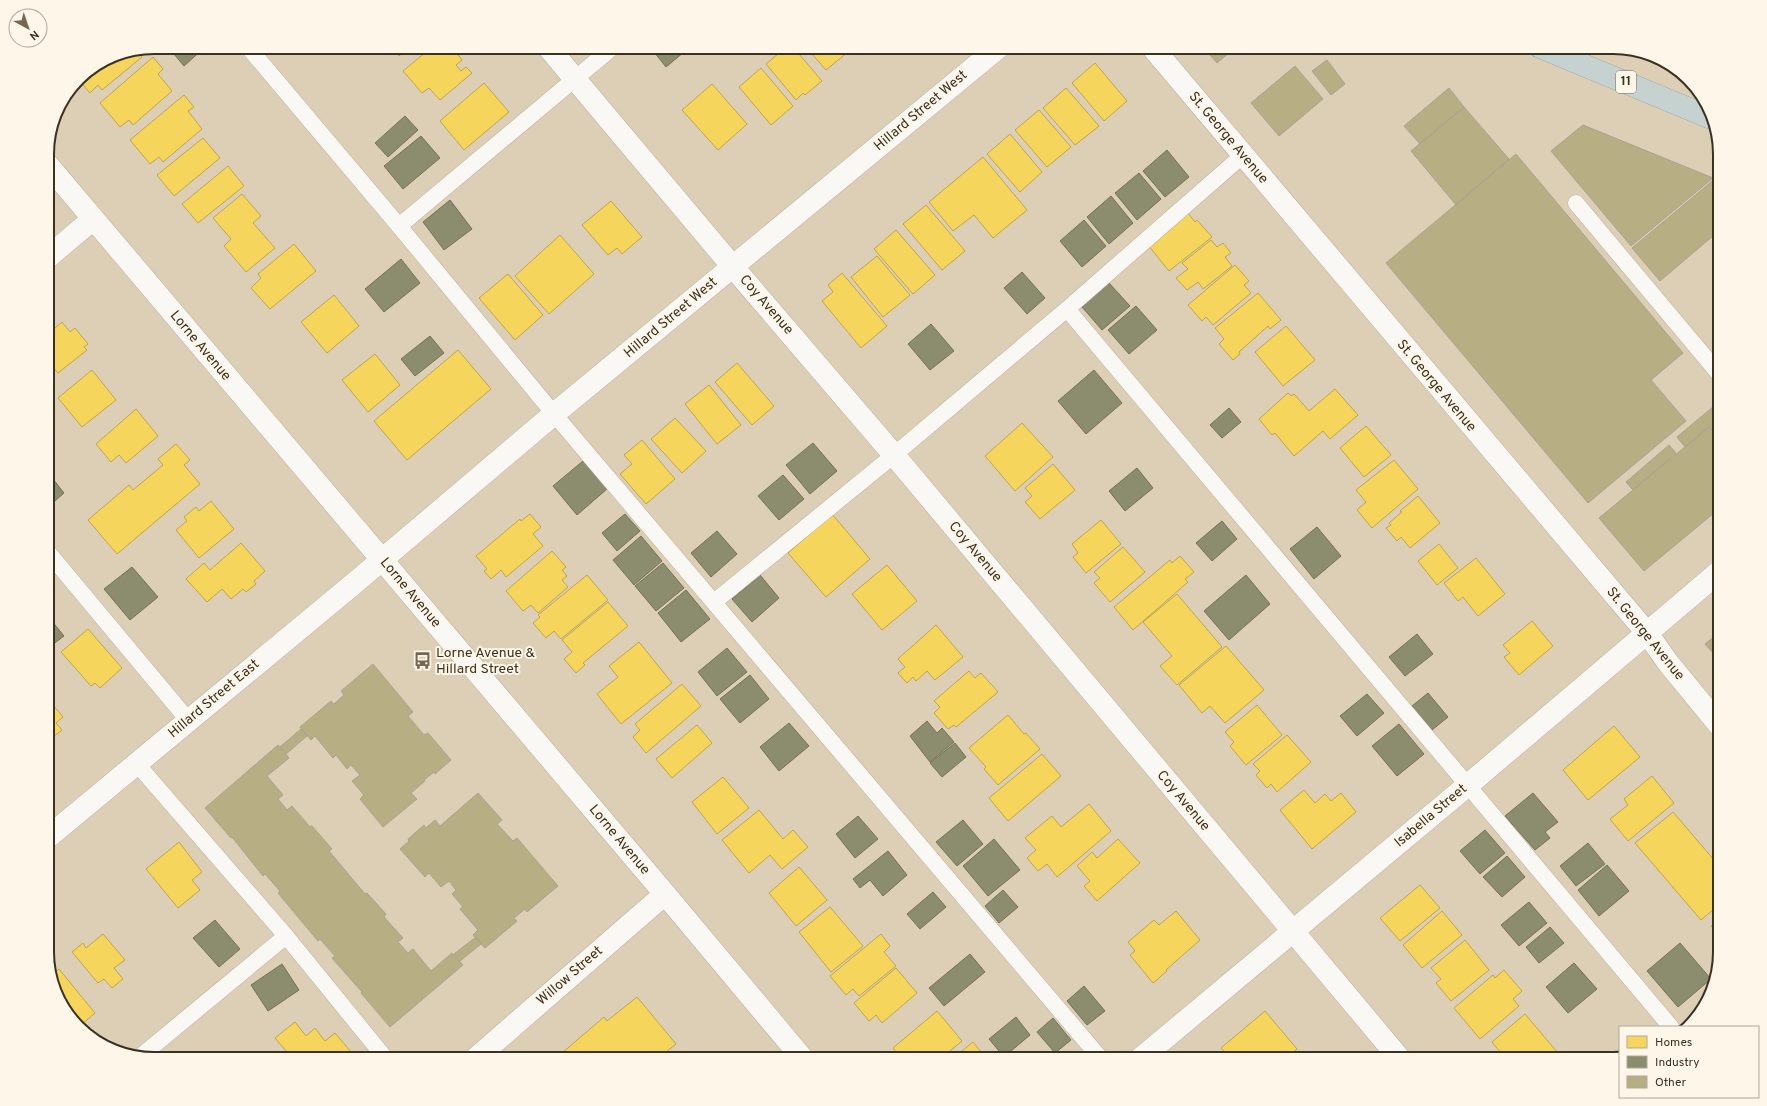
<svg xmlns="http://www.w3.org/2000/svg" width="1767" height="1106" font-family="Overpass,sans-serif">
  <style>
    .homes { fill: #f6d55c; stroke: #bea44a }
    .industry { fill: #8c8c6e; stroke: #747156 }
    .building { fill: #b8ae83; stroke: #aaa28e }
    .lines { fill: none; stroke-linecap: round; stroke-linejoin: round }
    .lane-casing { stroke: #bbaf9c; stroke-width: 17 }
    .street-casing { stroke: #bbaf9c; stroke-width: 23 }
    .secondary-casing { stroke: #bbaf9c; stroke-width: 23 }
    .highway-casing { stroke: #929a8e; stroke-width: 23 }
    .lane { stroke: #faf8f4; stroke-width: 16 }
    .street { stroke: #faf8f4; stroke-width: 22 }
    .secondary { stroke: #faf8f4; stroke-width: 22 }
    .highway { stroke: #c6d2d0; stroke-width: 22 }
    .labels { text-anchor: middle; dominant-baseline: central; stroke-width: 4; stroke-linejoin: round; paint-order: stroke }
    .shield { fill: #fef6e9; stroke: #766c5c; stroke-width: 1 }
    .shield-label { font-size: 13px; font-weight: bold; fill: #3b311f }
    .street-label { font-size: 14px; fill: #3b311f; stroke: #fef6e9 }
    .poi-label { font-size: 14px; fill: #3b311f; stroke: #fef6e9; text-anchor: start }
    .rim { fill: none; stroke: #3b311f; stroke-width: 2 }
  </style>
  <rect width="100%" height="100%" fill="#ddcfb6"/>
  <path class="homes" d="M391,47h19l-11,9z
    M432,47h20l10,13 -6,5 5,6 5,-4 6,6 -32,27 -11,-12 -7,5 -19,-22z
    M786,47h7l29,34 -17,14 -2,-2 -7,7 -30,-36z
    M806,47h48l-28,23z
    M136,51l6,6 -40,33 -4,-5 -8,8 -12,-14 35,-24z
    M153,57l10,12 -5,5 14,17 -39,34 -4,-5 -9,7 -20,-24z
    M1095,63l32,38 -23,20 -32,-38z
    M761,68l32,38 -22,19 -32,-38z
    M484,83l25,29 -45,38 -24,-29z
    M712,84l35,40 -29,26 -36,-40z
    M1066,88l33,38 -24,19 -32,-37z
    M184,95l10,12 -6,4 14,18 -39,33 -4,-5 -9,7 -20,-24z
    M1039,110l32,37 -24,20 -32,-37z
    M1010,134l32,38 -22,20 -33,-38z
    M203,138l17,20 -46,38 -17,-21z
    M983,157l44,53 -34,28 -19,-23 -21,16 -24,-29z
    M228,166l16,20 -46,37 -16,-19z
    M242,194l19,22 -8,7 22,25 -29,24 -22,-26 7,-7 -18,-21z
    M611,201l31,36 -20,17 -5,-6 -9,7 -26,-30z
    M926,205l39,46 -23,19 -39,-46z
    M1188,213l7,9 2,-2 15,17 -43,34 -21,-26z
    M896,230l39,45 -22,19 -39,-45z
    M560,235l34,39 -45,40 -34,-38z
    M1211,240l6,7 6,-4 8,10 -6,4 7,9 -29,23 -5,-7 -11,8 -11,-12 12,-9 -6,-6z
    M294,244l22,27 -46,38 -19,-21 10,-10 -3,-4z
    M877,256l33,39 -27,22 -32,-40z
    M1235,265l14,16 -5,4 7,8 -38,32 -7,-8 -4,4 -14,-16z
    M842,273l45,53 -26,22 -39,-47 11,-9 -5,-7z
    M508,274l35,41 -28,25 -36,-42z
    M1258,293l23,27 -11,9 -2,-3 -29,26 1,2 -7,6 -14,-16 5,-5 -9,-11z
    M334,295l25,31 -32,27 -26,-31z
    M62,322l8,10 5,-4 13,16 -4,3 3,3 -29,23 -11,-13v-25z
    M1286,326l29,34 -32,26 -28,-34z
    M458,350l33,39 -84,71 -33,-39z
    M375,354l25,31 -32,27 -26,-32z
    M737,363l37,43 -22,19 -37,-43z
    M92,370l24,30 -34,27 -24,-29z
    M709,385l32,40 -24,19 -32,-40z
    M1335,389l23,26 -28,24 -7,-8 -29,25 -19,-23 -3,2 -13,-16 29,-26 3,3 3,-2 15,17z
    M136,409l22,27 -32,27 -7,-8 -8,7 -15,-18z
    M675,418l31,33 -24,22 -31,-34z
    M1022,423l31,34 -38,34 -30,-35z
    M1366,426l25,29 -27,22 -24,-29z
    M642,440l33,39 -29,25 -26,-30 12,-10 -8,-9z
    M176,444l14,16 -6,5 16,19 -83,70 -29,-34 41,-35 4,5 30,-25 -5,-6z
    M1394,460l24,29 -46,39 -15,-18 9,-8 -10,-12z
    M1053,464l22,26 -35,29 -15,-17 7,-6 -7,-8z
    M1418,496l22,27 -30,25 -9,-11 -4,4 -11,-13 5,-3 -2,-2 13,-11 -2,-1z
    M211,501l23,28 -35,29 -23,-28 11,-9 -3,-4 12,-10 3,4z
    M530,514l11,13 -8,7 10,12 -37,31 -5,-7 -10,9 -7,-8 3,-2 -11,-13 44,-37 1,2z
    M832,514l38,45 -44,38 -38,-44z
    M1101,520l20,24 -35,29 -13,-16 5,-4 -6,-9z
    M241,543l24,28 -11,10 2,3 -10,8 -3,-3 -12,10 -9,-10 -15,13 -21,-23 18,-16 6,7z
    M1439,544l19,24 -21,17 -19,-24z
    M1123,547l22,25 -35,30 -16,-19 6,-5 -6,-6z
    M552,551l14,16 -4,3 5,6 -5,4 6,7 -30,26 -7,-8 -8,6 -17,-20z
    M1180,556l14,16 -9,7 3,3 -55,48 -19,-23 56,-47 2,3z
    M1476,558l29,36 -27,22 -15,-19 -5,4 -14,-18z
    M887,565l30,36 -35,29 -30,-36z
    M587,575l21,25 -47,39 -7,-8 -8,7 -13,-15 7,-6 -2,-2z
    M1177,594l45,53 -45,38 -17,-19 12,-10 -29,-34z
    M608,602l20,24 -45,37 2,2 -9,8 -12,-14 8,-7 -10,-12z
    M1532,621l21,25 -34,29 -15,-18 6,-4 -7,-8z
    M936,625l27,32 -28,23 -8,-9 -11,10 -3,-4 -6,6 -9,-10 7,-6 -7,-8z
    M88,629l34,39 -22,20 -5,-5 -4,3 -30,-34z
    M639,642l33,41 -51,41 -24,-30 21,-17 -9,-11z
    M1226,646l38,44 -39,33 -15,-17 -8,7 -23,-28z
    M969,671l6,7 6,-5 17,19 -42,35 -2,-2 -6,4 -14,-16 6,-6 -6,-6z
    M682,684l19,22 -55,47 -13,-16 7,-7 -5,-6z
    M47,698l16,19 -7,6 6,7 -13,10 -2,-2z
    M1257,705l25,30 -36,30 -16,-19 4,-4 -9,-10z
    M1008,715l16,19 2,-1 14,16 -42,36 -14,-16 2,-2 -17,-19z
    M697,725l15,18 -40,35 -16,-19z
    M1614,726l26,31 -52,43 -25,-30z
    M1287,735l24,27 -34,30 -6,-8 -4,4 -11,-13 4,-4 -7,-7z
    M1042,754l19,22 -53,45 -19,-23z
    M1652,776l22,27 -46,38 -18,-22 18,-14 -4,-6z
    M723,777l26,31 -32,26 -25,-32z
    M1304,790l11,13 10,-9 6,7 10,-8 15,19 -44,37 -32,-39z
    M1089,804l22,27 -54,46 -10,-13 -9,7 -11,-13 9,-8 -11,-12 27,-22 9,11z
    M759,810l24,29 10,-9 15,17 -26,22 -12,-14 -21,18 -27,-33z
    M1673,812l47,55v37l-19,16 -66,-77z
    M1118,839l22,24 -43,38 -13,-15 6,-5 -13,-15 15,-14 5,6z
    M179,842l23,30 -10,8 8,10 -22,18 -32,-39z
    M799,867l28,33 -31,26 -27,-33z
    M1420,885l20,23 -40,33 -20,-23z
    M830,907l33,39 -32,26 -32,-40z
    M1176,911l24,29 -34,30 1,1 -14,12 -23,-28 5,-4 -7,-9 26,-22 5,5z
    M1442,911l20,24 -40,33 -19,-23z
    M1720,918v19l-9,-11z
    M103,934l22,26 -11,8 9,11 -11,9 -8,-9 -6,4 -26,-31 11,-9 3,5z
    M881,934l9,12 -6,6 12,14 -37,30 -6,-7 -7,6 -16,-19z
    M1465,940l24,30 -38,31 -15,-18 5,-4 -10,-11z
    M896,968l21,25 -35,30 -6,-8 -7,6 -15,-18z
    M59,969l36,44 -14,12 -20,-19 -9,-31z
    M1504,970l18,21 -9,8 6,7 -39,33 -26,-31 39,-33 2,3z
    M637,997l39,47 -19,15h-102l49,-42 3,4z
    M937,1011l25,30 -22,18h-39l-8,-11z
    M1265,1011l32,38 -11,10h-55l-10,-11z
    M1525,1014l38,45h-57l-14,-17z
    M295,1022l11,14 9,-8 10,13 10,-8 22,26h-64l-18,-21z
    M973,1042l8,10 -5,4 3,3h-27z"/>
  <path class="industry" d="M168,47h37l-21,19z
    M650,47h40l-24,20z
    M405,116l13,14 -30,27 -13,-14z
    M421,136l19,22 -37,31 -19,-23z
    M1167,150l22,27 -24,20 -22,-26z
    M1139,173l22,26 -24,21 -22,-27z
    M1111,196l22,27 -24,21 -22,-27z
    M450,200l22,29 -28,21 -21,-28z
    M1084,220l22,26 -24,21 -22,-26z
    M401,259l19,24 -36,29 -19,-23z
    M1022,272l23,26 -18,16 -23,-26z
    M1109,283l21,23 -28,24 -20,-23z
    M1136,306l21,24 -28,24 -21,-24z
    M931,324l23,27 -24,19 -22,-26z
    M430,336l14,17 -29,23 -14,-17z
    M1094,370l28,33 -36,31 -28,-33z
    M1229,408l12,14 -19,16 -12,-13z
    M813,443l24,28 -27,23 -24,-29z
    M583,461l24,28 -30,26 -24,-29z
    M1137,468l16,20 -28,23 -16,-20z
    M49,474l15,19 -17,15v-33z
    M783,475l21,24 -25,21 -21,-24z
    M625,514l15,17 -23,20 -15,-18z
    M1222,521l15,18 -25,22 -16,-18z
    M1317,527l24,29 -27,23 -24,-30z
    M717,531l20,23 -26,23 -20,-24z
    M641,536l21,25 -28,24 -21,-25z
    M663,563l21,25 -28,23 -21,-25z
    M132,567l26,30 -28,23 -26,-31z
    M760,575l19,23 -27,24 -20,-23z
    M1246,575l24,29 -41,36 -25,-29z
    M686,590l24,29 -29,23 -23,-29z
    M47,615l17,21 -17,13z
    M1417,634l16,20 -28,22 -16,-19z
    M727,648l20,24 -30,24 -19,-24z
    M750,675l19,24 -29,24 -20,-24z
    M1428,693l20,24 -16,13 -20,-24z
    M1367,694l17,19 -27,23 -17,-20z
    M927,721l10,12 5,-5 12,14 -24,20 -20,-26z
    M789,723l20,23 -30,25 -19,-24z
    M1399,724l25,30 -27,22 -25,-30z
    M955,743l11,14 -24,20 -12,-14z
    M1533,793l25,29 -13,10 5,6 -15,12 -30,-34z
    M858,816l20,23 -23,19 -19,-24z
    M963,820l20,24 -26,22 -21,-24z
    M1485,830l20,23 -25,21 -20,-23z
    M994,839l26,31 -32,26 -25,-30z
    M1588,843l17,21 -29,22 -16,-20z
    M888,851l19,24 -24,21 -13,-16 -10,8 -7,-9z
    M1507,856l18,21 -23,20 -19,-20z
    M1607,865l22,26 -30,25 -21,-26z
    M1003,890l15,17 -19,16 -14,-17z
    M933,892l13,15 -26,22 -13,-15z
    M1529,902l18,21 -28,23 -18,-21z
    M215,920l25,29 -21,18 -26,-29z
    M1550,927l14,16 -25,20 -13,-16z
    M1680,943l31,36 -33,28 -31,-36z
    M970,954l15,18 -41,34 -15,-18z
    M1574,963l23,26 -29,24 -22,-26z
    M282,964l17,26 -31,21 -17,-26z
    M1084,986l21,25 -18,14 -20,-24z
    M1016,1017l14,18 -26,22 -15,-18z
    M1053,1018l18,22 -16,13 -18,-21z"/>
  <path class="building" d="M1203,47h33l-19,16z
    M1327,60l18,24 -14,11 -19,-24z
    M1295,66l28,33 -44,37 -28,-33z
    M1449,88l15,19 -44,37 -16,-18z
    M1464,107l45,52 -53,46 -45,-54z
    M1583,125l130,53 -82,68 -80,-95z
    M1516,154l167,199 -32,27 35,41 -98,82 -202,-240z
    M1717,177l3,3v50l-60,51 -28,-33z
    M1720,401v39l-11,-13 -24,20 -8,-10z
    M1709,427l11,13v68l-76,63 -45,-53z
    M1669,445l7,8 -43,37 -7,-8z
    M1720,632v29l-15,-17z
    M373,664l40,48 -5,4 16,19 4,-2 23,27 -16,14 -1,-2 -10,8 1,1 -14,12 6,6 -34,28 -23,-28 4,-4 -12,-14 8,-6 -9,-10 -4,4 -11,-14 -3,3 -18,-22 -4,4 -11,-13 31,-26 3,3 10,-9 -3,-4z
    M301,729l6,7 -21,18 -6,-7z
    M278,745l11,13 -22,18 16,19 -5,4 9,11 5,-4 18,21 2,-1 20,23 -3,2 36,43 2,-1 19,21 -2,3 19,21 -5,4 10,11 5,-4 18,22 21,-18 11,12 -73,62 -29,-34 1,-1 -30,-34 3,-2 -15,-17 -2,2 -40,-48 2,-2 -15,-17 -2,2 -31,-39 -1,1 -26,-30z
    M478,793l24,27 -5,4 16,17 4,-3 41,48 -31,26 -2,-3 -11,9 3,3 -32,27 -12,-13 5,-5 -18,-21 3,-2 -11,-13 4,-4 -7,-9 -8,6 -12,-14 -4,4 -25,-28 9,-8 -1,-2 16,-14 2,3 9,-8 5,6z
    M476,937l5,7 -21,17 -6,-7z"/>
  <g class="lines">
    <defs>
      <path id="lane" d="M248,47l151,179 155,188 547,645
        M1576,203l144,172
        M399,226l214,-179
        M1067,309l604,718
        M47,551l141,169
        M714,602l180,-147 173,-146 175,-153
        M137,764l149,172 100,123
        M141,1056l145,-120"/>
      <path id="street" d="M548,47l185,220 161,188 506,604
        M1152,47l495,586 22,31 51,62
        M47,258l46,-39
        M47,838l304,-252 203,-172 445,-367
        M475,1059l190,-165
        M1140,1059l328,-274 252,-214"/>
      <path id="secondary" d="M47,164l618,730 138,165"/>
      <path id="highway" d="M1540,47l171,71"/>
    </defs>
    <use href="#lane" class="lane-casing"/>
    <use href="#street" class="street-casing"/>
    <use href="#secondary" class="secondary-casing"/>
    <use href="#highway" class="highway-casing"/>
    <use href="#lane" class="lane"/>
    <use href="#street" class="street"/>
    <use href="#secondary" class="secondary"/>
    <use href="#highway" class="highway"/>
  </g>
  <defs>
    <symbol id="bus-bare" viewBox="-9 -9 18 18"><path d="M-5-6H5V4H4V6H2V4H-2V6H-4V4H-5ZM-3.5-4V0h7V-4ZM-3.5 1.2v1.5H-2V1.2ZM2 1.2v1.5H3.5V1.2Z" fill="#746854" stroke="#fef6e9" stroke-width="2.5" paint-order="stroke"/></symbol>
  </defs>
  <g fill-rule="evenodd">
    <use href="#bus-bare" x="410" y="648" width="25" height="25"/>
  </g>
  <g class="labels">
    <rect class="shield" x="1616" y="71" width="20" height="22" rx="3"/>
    <g class="shield-label">
      <text x="1626" y="82">11</text>
    </g>
    <g class="street-label">
      <text transform="translate(921 111) rotate(-40)">Hillard Street West</text>
      <text transform="translate(1228 138) rotate(50)">St. George Avenue</text>
      <text transform="translate(766 305) rotate(49)">Coy Avenue</text>
      <text transform="translate(671 318) rotate(-40)">Hillard Street West</text>
      <text transform="translate(200 346) rotate(50)">Lorne Avenue</text>
      <text transform="translate(1436 386) rotate(50)">St. George Avenue</text>
      <text transform="translate(975 552) rotate(50)">Coy Avenue</text>
      <text transform="translate(410 593) rotate(50)">Lorne Avenue</text>
      <text transform="translate(1645 634) rotate(51)">St. George Avenue</text>
      <text transform="translate(214 699) rotate(-40)">Hillard Street East</text>
      <text transform="translate(1183 801) rotate(50)">Coy Avenue</text>
      <text transform="translate(1431 816) rotate(-40)">Isabella Street</text>
      <text transform="translate(619 840) rotate(50)">Lorne Avenue</text>
      <text transform="translate(570 976) rotate(-41)">Willow Street</text>
    </g>
    <g class="poi-label">
      <text x="436" y="653">Lorne Avenue &amp;<tspan x="436" dy="16">Hillard Street</tspan></text>
    </g>
  </g>
  <path d="M0 0H1767V1106H0ZM154 54H1613A100 100 0 0 1 1713 154V952A100 100 0 0 1 1613 1052H154A100 100 0 0 1 54 952V154A100 100 0 0 1 154 54Z" fill="#fef6e9" fill-rule="evenodd"/>
  <path class="rim" d="M154 54H1613A100 100 0 0 1 1713 154V952A100 100 0 0 1 1613 1052H154A100 100 0 0 1 54 952V154A100 100 0 0 1 154 54Z"/>
  <rect x="1619" y="1026" width="140" height="72" fill="#fef6e9" stroke="#b0a798"/>
  <rect x="1627" y="1036" width="20" height="12" fill="#f6d55c" stroke="#b0a798"/>
  <text x="1655" y="1046" font-size="12" fill="#3b311f">Homes</text>
  <rect x="1627" y="1056" width="20" height="12" fill="#8c8c6e" stroke="#b0a798"/>
  <text x="1655" y="1066" font-size="12" fill="#3b311f">Industry</text>
  <rect x="1627" y="1076" width="20" height="12" fill="#b8ae83" stroke="#b0a798"/>
  <text x="1655" y="1086" font-size="12" fill="#3b311f">Other</text>
  <g transform="translate(28 28) rotate(140)"><circle r="19" fill="#fef6e9" stroke="#b0a798"/>
  <path d="M0-3L7 15L0 10L-7 15Z" fill="#746854"/>
  <text y="-6" font-size="11" font-weight="bold" text-anchor="middle" fill="#3b311f">N</text>
  </g>
</svg>
